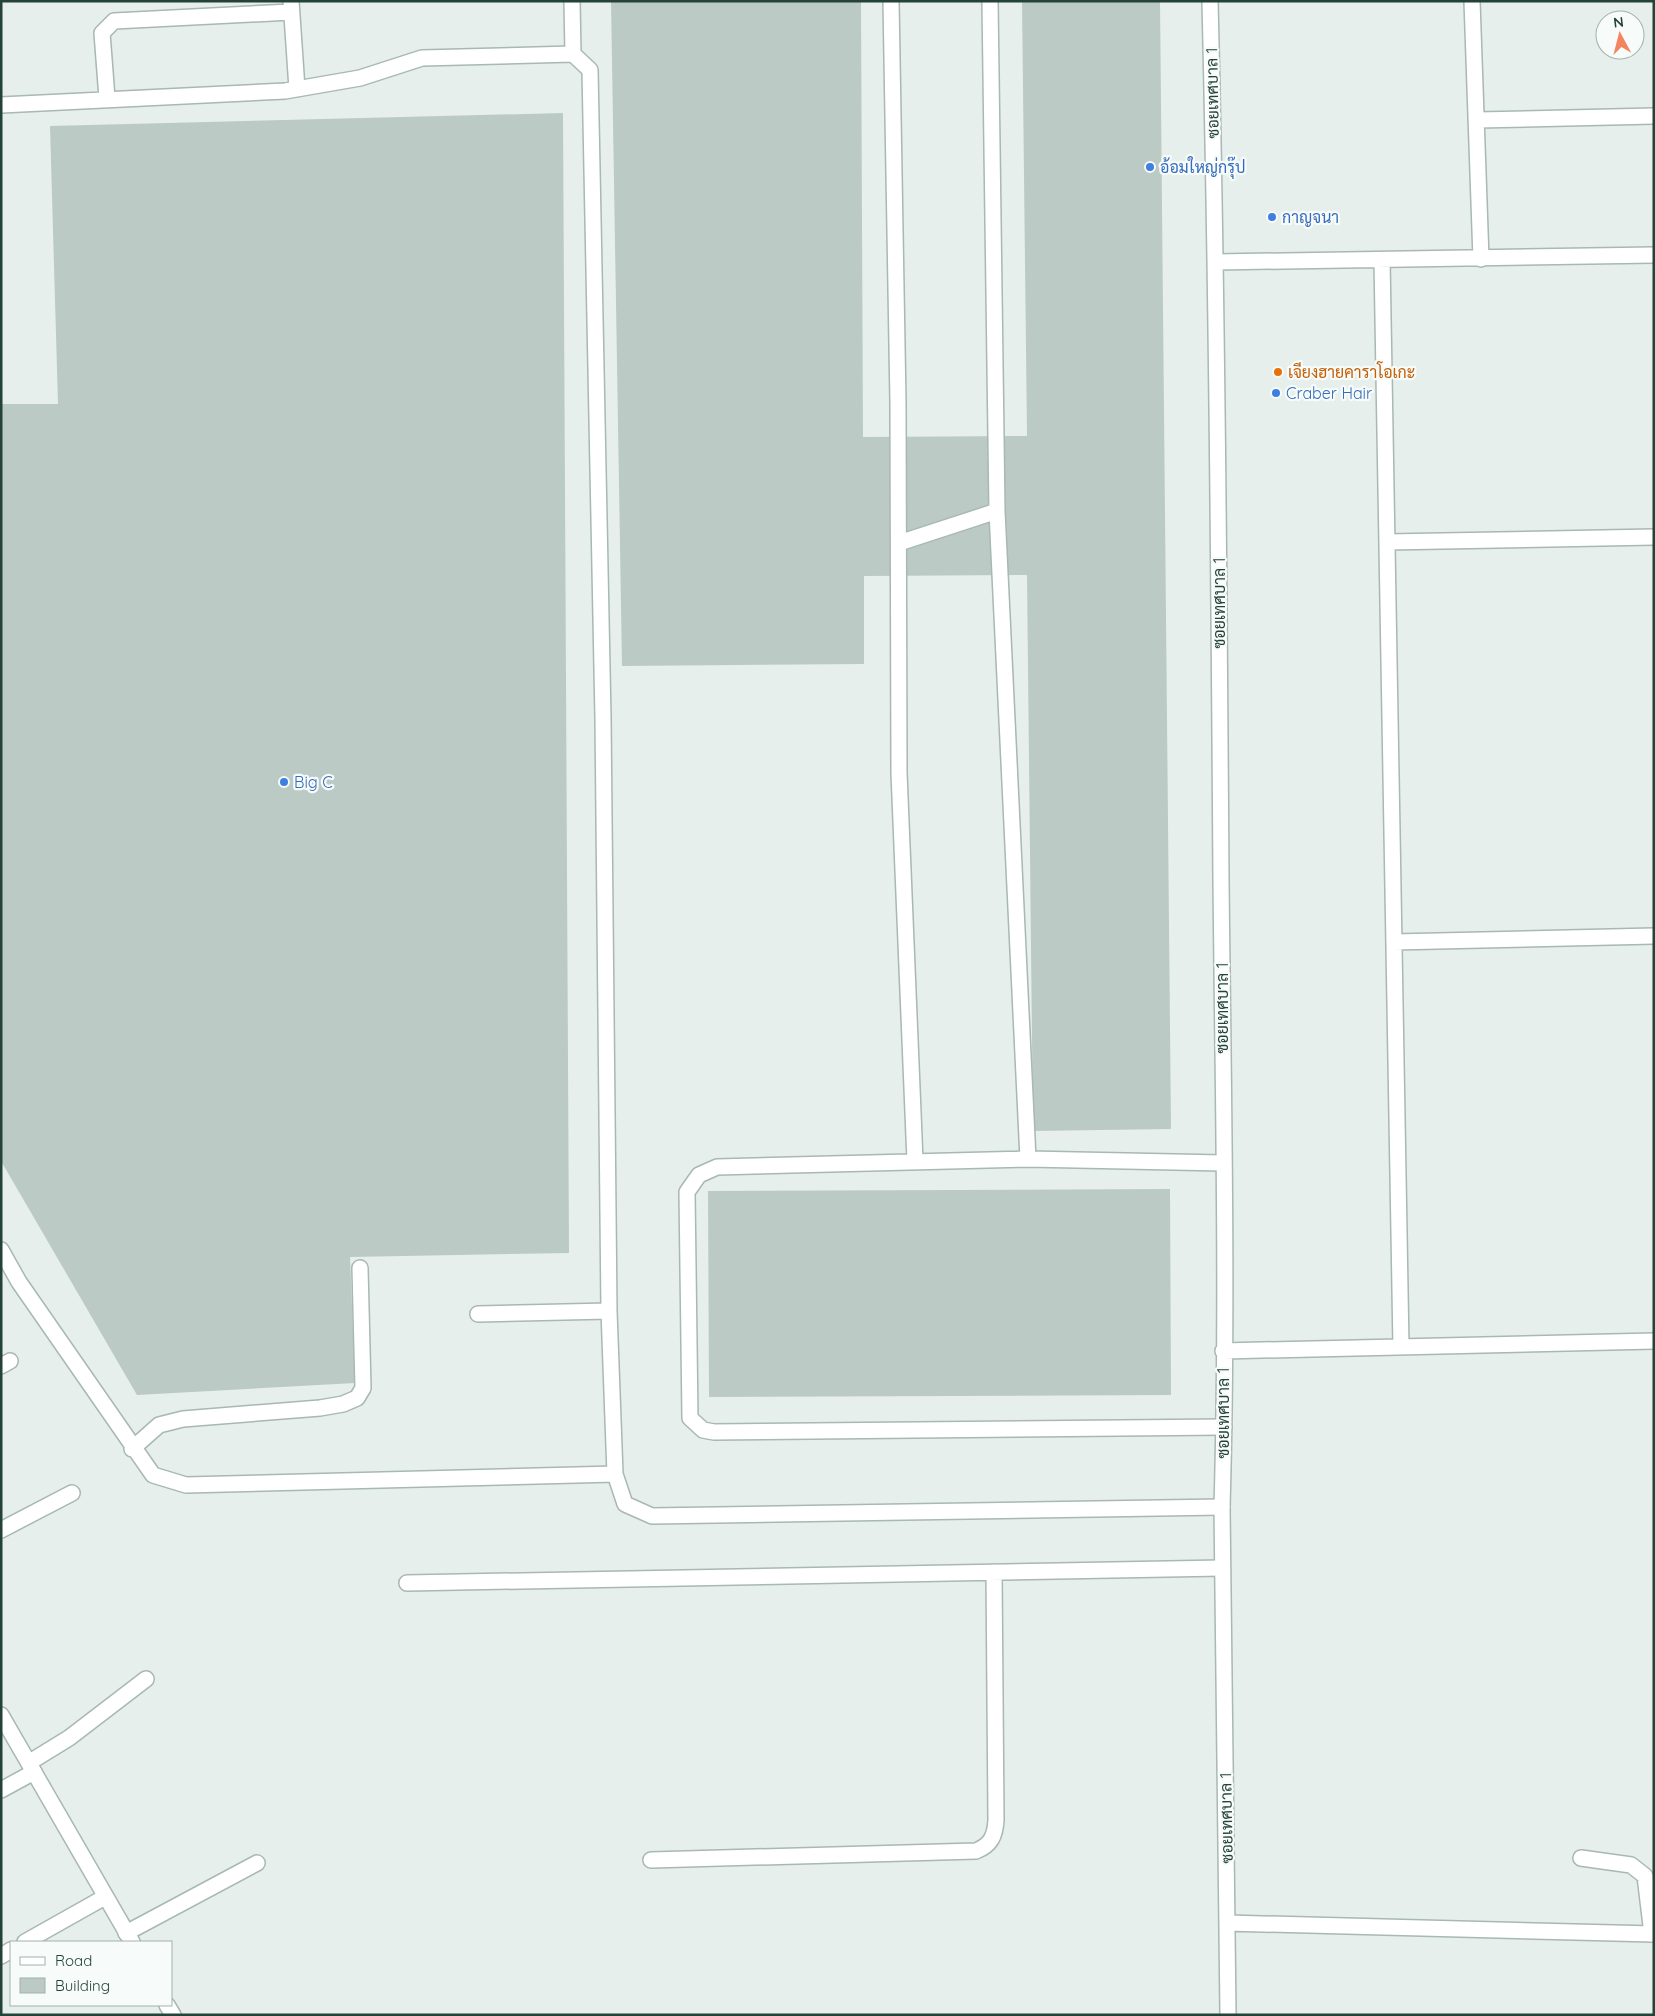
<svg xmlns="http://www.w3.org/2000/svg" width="1655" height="2016" font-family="Quicksand,Sarabun,sans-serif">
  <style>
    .building { fill: #bbcac4 }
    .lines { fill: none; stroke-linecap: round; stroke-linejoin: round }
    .lane-casing { stroke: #a8b8b2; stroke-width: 18 }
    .street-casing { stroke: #a8b8b2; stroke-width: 18 }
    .lane { stroke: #fff; stroke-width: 15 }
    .street { stroke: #fff; stroke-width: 15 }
    .shop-dot { fill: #3f7fe0; stroke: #f7fbf9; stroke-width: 2 }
    .food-dot { fill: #e8710a; stroke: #f7fbf9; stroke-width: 2 }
    .labels { text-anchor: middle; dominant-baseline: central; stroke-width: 4.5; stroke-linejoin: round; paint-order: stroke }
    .street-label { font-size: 16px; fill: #24423a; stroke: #f7fbf9 }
    .shop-label { font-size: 16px; fill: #366cbe; stroke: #f7fbf9; text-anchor: start }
    .food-label { font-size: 16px; fill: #c56008; stroke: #f7fbf9; text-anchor: start }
  </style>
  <rect width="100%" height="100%" fill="#e6efeb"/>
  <path class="building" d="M611,1h250l2,436 164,-1 -5,-435h138l11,1128 -138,2 -6,-556 -163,1v88l-242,2z
    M563,113l6,1140 -219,4 5,126 -218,12 -136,-234v-757h57l-8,-278z
    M1170,1189l1,206 -462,2 -1,-206z"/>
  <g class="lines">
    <defs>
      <path id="lane" d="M291,1l6,88
        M572,1l1,53
        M891,1l7,402 1,370 16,388
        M107,98l-5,-65 12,-12 177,-9
        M1,105l284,-14 75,-13 62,-20 151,-4 17,16 13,648 6,593 6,163 -429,11 -33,-10 -134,-193 -18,-32
        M997,511l31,648
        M899,543l98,-32 -7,-510
        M1223,1163l-195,-4 -311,8 -18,8 -12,17 3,226 13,12 11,2 510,-5
        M478,1314l131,-3
        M132,1449l27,-24 24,-6 137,-11 23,-4 14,-6 6,-10 -3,-120
        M615,1474l10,30 27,12 570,-9
        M407,1583l815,-15
        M1,1790l33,-18
        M1581,1858l50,7 14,11 7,58
        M651,1860l325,-9c15,-6 19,-15 20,-31l-2,-248
        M126,1933l131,-70
        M25,1942l80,-45
        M1,1956l10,-6"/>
      <path id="street" d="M1210,1c7,293 9,585 11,878 2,209 7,419 1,628l6,508
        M1472,1l9,258
        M1478,120l176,-4
        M1382,260l19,1087
        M1216,262l438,-7
        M1387,542l267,-5
        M1394,942l260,-6
        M1223,1351l431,-10
        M1,1366l9,-5
        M1,1530l71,-37
        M1,1715l131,227
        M30,1762l39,-24 77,-59
        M1227,1923l427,11
        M167,2005l6,10"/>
    </defs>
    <use href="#lane" class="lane-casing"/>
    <use href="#street" class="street-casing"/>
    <use href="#lane" class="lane"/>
    <use href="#street" class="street"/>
  </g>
  <g class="shop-dot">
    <circle cx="1150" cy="167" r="5"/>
    <circle cx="1272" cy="217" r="5"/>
    <circle cx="1276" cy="393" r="5"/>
    <circle cx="284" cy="782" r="5"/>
  </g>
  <circle class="food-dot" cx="1278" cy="372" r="5"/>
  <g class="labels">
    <g class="street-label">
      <text transform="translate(1212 93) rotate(-91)">ซอยเทศบาล 1</text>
      <text transform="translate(1219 603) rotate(-90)">ซอยเทศบาล 1</text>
      <text transform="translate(1222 1008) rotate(-90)">ซอยเทศบาล 1</text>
      <text transform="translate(1223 1413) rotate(-90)">ซอยเทศบาล 1</text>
      <text transform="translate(1226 1818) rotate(-91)">ซอยเทศบาล 1</text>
    </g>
    <g class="shop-label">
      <text x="1160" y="167">อ้อมใหญ่กรุ๊ป</text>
      <text x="1282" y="217">กาญจนา</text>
      <text x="1286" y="393">Craber Hair</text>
      <text x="294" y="782">Big C</text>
    </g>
    <g class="food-label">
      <text x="1288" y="372">เจียงฮายคาราโอเกะ</text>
    </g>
  </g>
  <rect width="1655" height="2016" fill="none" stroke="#24423a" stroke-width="5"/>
  <rect x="10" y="1941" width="162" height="65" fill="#f7fbf9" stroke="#a3b1ad"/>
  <rect x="20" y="1957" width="25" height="8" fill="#ffffff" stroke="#a3b1ad"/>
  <text x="55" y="1966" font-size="15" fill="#24423a">Road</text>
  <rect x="20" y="1978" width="25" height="15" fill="#bbcac4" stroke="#a3b1ad"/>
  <text x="55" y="1991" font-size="15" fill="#24423a">Building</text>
  <g transform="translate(1620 35) rotate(353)"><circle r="24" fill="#f7fbf9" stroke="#a3b1ad"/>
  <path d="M0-4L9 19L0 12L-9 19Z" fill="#f4845f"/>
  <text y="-8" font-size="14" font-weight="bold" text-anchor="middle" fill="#24423a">N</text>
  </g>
</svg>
